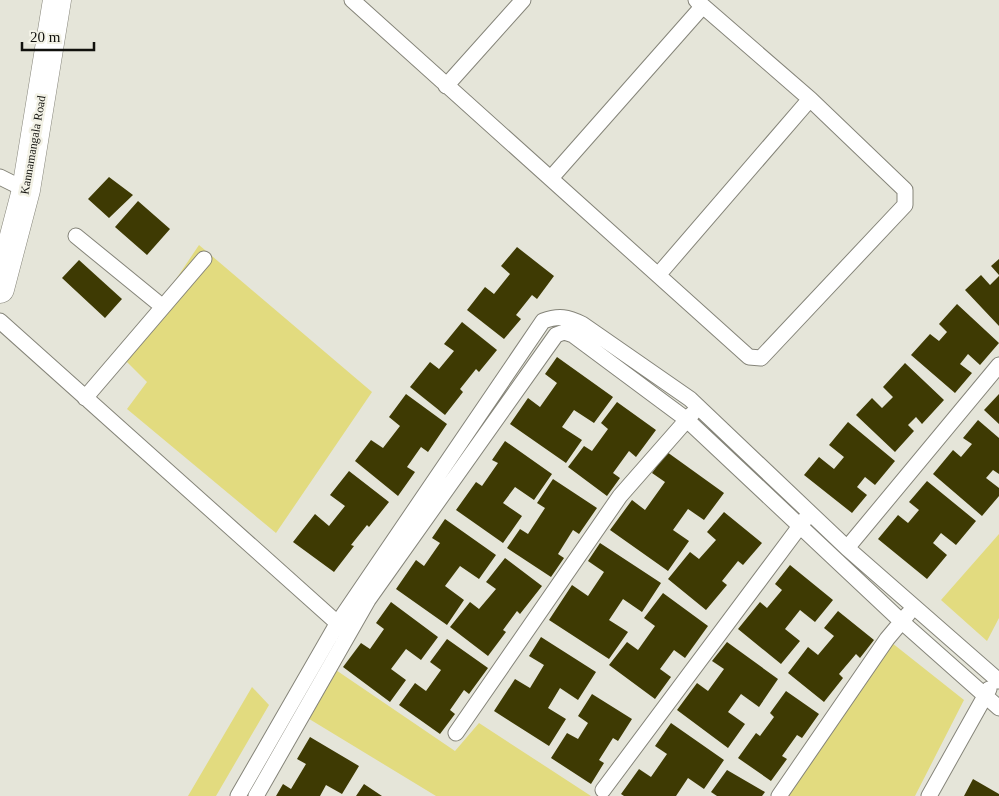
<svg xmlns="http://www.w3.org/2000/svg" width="999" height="796" font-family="'Times New Roman',serif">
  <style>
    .green { fill: #e2db7f }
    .building { fill: #3e3a03 }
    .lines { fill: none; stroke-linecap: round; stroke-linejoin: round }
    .service-casing { stroke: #858479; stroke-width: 17 }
    .secondary-casing { stroke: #858479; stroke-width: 29 }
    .service { stroke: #fff; stroke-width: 15 }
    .secondary { stroke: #fff; stroke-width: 28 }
    .labels { text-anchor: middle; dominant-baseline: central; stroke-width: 5; stroke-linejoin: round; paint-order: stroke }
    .street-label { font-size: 12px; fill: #11110d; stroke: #f3f2e6 }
  </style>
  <rect width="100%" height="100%" fill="#e5e5d9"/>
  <path class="green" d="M199,245l173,147 -96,141 -149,-124 20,-27 -24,-24z
    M999,534v84l-12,23 -46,-41z
    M887,639l77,61 -49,96h-131z
    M330,666l125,85 24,-28 112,73h-155l-135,-82z
    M252,687l17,18 -53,91h-28z"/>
  <path class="building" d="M109,177l24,18 -24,23 -21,-19z
    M138,201l32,28 -23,26 -32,-28z
    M517,247l37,29 -17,23 -5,-4 -16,20 5,4 -17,20 -37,-29 18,-23 9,7 16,-20 -9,-8z
    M999,259v16l-8,-9z
    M79,260l43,39 -17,19 -43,-40z
    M981,275l9,10 9,-9v50l-34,-36z
    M957,304l42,39 -19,22 -12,-11 -8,10 12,9 -17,20 -44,-38 19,-21 9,7 8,-9 -8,-8z
    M462,322l35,28 -18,22 -3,-3 -16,20 3,3 -18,23 -35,-28 20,-25 9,7 15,-18 -10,-7z
    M557,357l56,40 -19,26 -20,-13 -12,17 20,13 -16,23 -56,-39 18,-26 12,9 17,-24 -12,-9z
    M905,363l39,37 -22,24 -6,-7 -8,8 6,6 -19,21 -39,-37 16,-17 10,10 11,-11 -10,-10z
    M406,394l41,30 -19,28 -7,-5 -14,20 8,5 -17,24 -43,-35 16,-21 12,8 17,-22 -11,-9z
    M999,394v30l-15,-14z
    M617,402l39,28 -20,27 -7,-6 -16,22 7,5 -13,18 -39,-29 16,-21 8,5 16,-22 -7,-6z
    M978,420l21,18v36l-6,-4 -7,8 13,10v8l-17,20 -49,-42 20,-24 8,7 11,-13 -9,-6z
    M848,422l47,39 -20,24 -10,-8 -8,10 10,8 -15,18 -48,-38 15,-18 15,12 10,-12 -15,-12z
    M505,441l47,33 -18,26 -19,-13 -12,16 19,13 -19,27 -47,-33 20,-28 6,4 16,-23 -6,-3z
    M667,452l57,41 -20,27 -16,-11 -15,21 16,11 -21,30 -58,-41 22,-30 13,10 20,-28 -13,-9z
    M349,471l40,31 -20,25 -2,-2 -16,20 3,1 -20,26 -41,-30 22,-28 14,12 16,-20 -15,-11z
    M553,479l44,29 -18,26 -6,-4 -15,24 6,4 -13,19 -44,-29 13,-19 8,5 17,-26 -8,-5z
    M927,481l49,40 -20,24 -15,-12 -8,10 14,12 -20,24 -49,-40 20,-24 10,8 11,-13 -10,-8z
    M724,512l38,31 -19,22 -5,-4 -16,20 5,4 -21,25 -38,-31 22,-27 9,7 17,-19 -9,-8z
    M445,519l51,36 -17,24 -19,-13 -15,20 19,14 -17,25 -51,-36 20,-29 8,6 16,-23 -8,-5z
    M600,543l61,40 -19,29 -19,-13 -14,21 19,12 -19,27 -60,-39 23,-35 16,11 16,-24 -16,-11z
    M505,558l37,28 -22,28 -3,-3 -14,19 3,2 -18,24 -38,-29 20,-25 9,7 17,-20 -10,-7z
    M790,565l43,35 -18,22 -15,-12 -15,19 15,12 -19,23 -43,-35 22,-27 7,6 15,-18 -7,-6z
    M663,593l45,33 -23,32 -11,-8 -14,19 11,8 -16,22 -46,-34 18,-23 11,8 17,-24 -11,-8z
    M391,602l47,35 -17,23 -15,-11 -15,20 15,11 -16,22 -47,-35 18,-24 9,6 14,-20 -8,-6z
    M838,611l36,29 -14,18 -4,-4 -17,20 4,4 -19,24 -36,-29 20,-26 10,8 16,-19 -10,-8z
    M541,637l55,35 -18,28 -18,-12 -12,20 18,11 -17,27 -55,-35 21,-32 15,9 14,-23 -15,-9z
    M447,639l41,29 -19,26 -5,-4 -14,20 5,4 -15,20 -41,-29 16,-22 11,8 15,-21 -11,-8z
    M727,642l51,37 -19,28 -18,-13 -13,18 17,12 -17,24 -51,-38 20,-27 11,8 16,-22 -12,-8z
    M786,691l33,23 -17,24 -5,-3 -15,21 5,3 -16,22 -33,-23 18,-25 4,3 14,-19 -4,-4z
    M592,694l40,25 -14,22 -5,-3 -14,22 5,3 -13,21 -40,-26 16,-25 11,6 10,-16 -10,-7z
    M671,723l53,37 -20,29 -16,-11 -12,18h-52l-3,-2 18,-25 12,8 16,-23 -12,-8z
    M310,737l49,29 -17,28 -16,-9 -6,11h-44l7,-12 8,5 15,-25 -9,-5z
    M727,770l38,22 -3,4h-45l-6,-4z
    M973,779l26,15v2h-35z
    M364,784l18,12h-26z"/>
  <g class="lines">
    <defs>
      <path id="service" d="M352,0l397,357 12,1 144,-153v-15l-95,-91 -114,-99
        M446,86l77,-86
        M0,177l26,13
        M551,178l151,-171
        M76,236l87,71
        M659,274l151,-175
        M0,321l344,308
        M85,398l119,-139
        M847,548l152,-183
        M456,733l164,-237 72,-82
        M603,790l203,-272
        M238,796l99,-172 206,-303c16,-6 25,-4 39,3l108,75 157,149 152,133
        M256,796l112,-196 188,-265 8,-3 9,3 113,84 215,202 98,87
        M779,796l108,-157 21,-25
        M929,796l60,-107"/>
      <path id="secondary" d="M0,289l26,-99 31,-190"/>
    </defs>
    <use href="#service" class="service-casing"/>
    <use href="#secondary" class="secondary-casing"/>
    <use href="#service" class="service"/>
    <use href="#secondary" class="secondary"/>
  </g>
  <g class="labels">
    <g class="street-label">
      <text transform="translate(33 145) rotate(-80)">Kannamangala Road</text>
    </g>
  </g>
  <path d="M22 42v8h72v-8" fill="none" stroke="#11110d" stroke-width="2.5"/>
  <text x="30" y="42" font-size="15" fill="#11110d" stroke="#f3f2e6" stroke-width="4" paint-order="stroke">20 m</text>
</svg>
